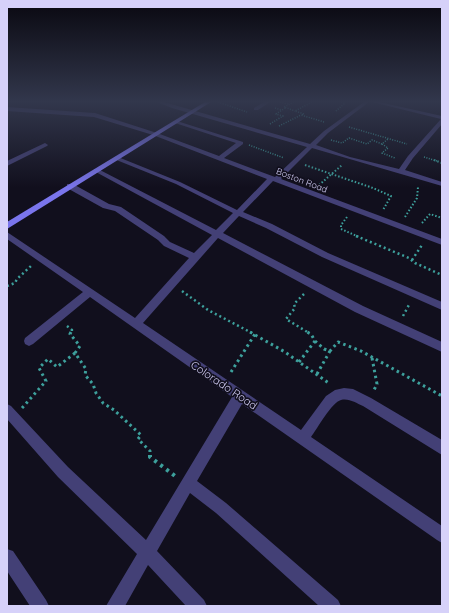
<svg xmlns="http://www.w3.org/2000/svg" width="449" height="613" font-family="Quicksand,sans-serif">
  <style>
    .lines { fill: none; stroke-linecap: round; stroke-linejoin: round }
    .path-far4 { stroke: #3da09c; stroke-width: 1.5; stroke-dasharray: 1 1.5; stroke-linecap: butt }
    .path-far3 { stroke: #3da09c; stroke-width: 2; stroke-dasharray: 1.5 2; stroke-linecap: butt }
    .path-far2 { stroke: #3da09c; stroke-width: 2.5; stroke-dasharray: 2 3; stroke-linecap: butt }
    .path-far1 { stroke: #3da09c; stroke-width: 3; stroke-dasharray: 2.5 3.5; stroke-linecap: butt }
    .path { stroke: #3da09c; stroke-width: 4; stroke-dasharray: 3 4.5; stroke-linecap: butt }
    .street { fill: #434076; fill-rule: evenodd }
    .secondary { fill: #7a75ec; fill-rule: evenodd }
    .labels { text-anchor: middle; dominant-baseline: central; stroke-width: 3.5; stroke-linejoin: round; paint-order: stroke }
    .far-street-label { font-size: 9px; fill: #d6d1f9; stroke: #110f1d }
    .street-label { font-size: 11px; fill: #d6d1f9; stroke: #110f1d }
  </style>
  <rect width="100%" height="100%" fill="#110f1d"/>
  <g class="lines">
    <path class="path-far4" d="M218,102l29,10
      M280,102l8,2
      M294,102l-10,5 11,4
      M312,102l-17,9 9,3 -3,1 23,7
      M275,108l7,2 3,-2
      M336,111l9,-8 -4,-1
      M270,124l13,-8 -7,-2 6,-4
      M279,126l22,-11
      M349,127l58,17
      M331,140l11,3 7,-5 18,6 5,-4 10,4 6,-5
      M382,144l6,4 -6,5 13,5
      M249,145l35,13
      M424,157l13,4"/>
    <path class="path-far3" d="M434,160l8,3
      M305,165l68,23 18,8 -8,14
      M319,185l23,-20
      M347,217l-6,8v4l18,8
      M405,217l12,-19 1,-11
      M422,223l8,-9 12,4"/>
    <path class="path-far2" d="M356,236l53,22 6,5 27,12
      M412,260l10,-15
      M7,286l8,-3 2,-4 15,-14
      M182,291l26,19 44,23
      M304,294l-10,10 1,4 -9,11 23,14
      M403,316l7,-13
      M67,326l5,4 -1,3"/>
    <path class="path-far1" d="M71,332l-1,2 10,12 -5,7 11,16 -1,6 8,9 3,9 7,10 11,7 27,25 -3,4 12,12v5
      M250,332l35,20 45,32
      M315,341l9,8 6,2 8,-9 23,9 81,45
      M372,358l5,26 -4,8
      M299,362l16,-21 -4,-7 -4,-2
      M231,372l24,-38
      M317,374l13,-23
      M22,408l24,-27 -7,-13 9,-9 9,8 18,-14"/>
    <path class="path" d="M150,455v2l25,19"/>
    <path class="street" d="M157,102h7l146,42 14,-13 40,-29h5l-41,31 -12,12 34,12 49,12 9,-13 33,-37 -69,-17h7l63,14v8l-29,34 -8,12 37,12v4l-130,-38 -31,31 161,60v6l-169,-64 -30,31 29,12 56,29 114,49v8l-120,-53 -56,-29 -27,-12 -16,17 140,73 79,36v10l-87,-40 -137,-74 -75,85 158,107 25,-34 9,-6 9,-2 9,1 18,9 71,42v15l-79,-49c-7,-3 -14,-8 -22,-6 -9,2 -24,29 -30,37l131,89v17l-5,-3 -195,-136 -45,77 29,22 112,97 3,6h-22l-103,-93 -26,-20 -33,58 47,49 3,6h-21l-38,-41 -23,41h-19l31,-52 -79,-77 -51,-58v-15l4,2 57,61 78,73 86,-143 -142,-100 -57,47 -4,2 -4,-2 -1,-3 1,-3 58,-46 -76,-53v-7l128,86 54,-60 -25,-12 -6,-6 -43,-29 -12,-3 -36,-20v-4h6l36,20 12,3 43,29 6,6 24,11 18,-18 -118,-64v-2h4l118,61 17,-17 -57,-29 -62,-25v-2h4l62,25 57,28 30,-31 -114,-44 -59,-18 -87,-6v-4l88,6 62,20 62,23 17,-13 -64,-21 5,-1 66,21v2l-19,14 51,19 32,-30 -135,-39z
      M264,102h6l-12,8h-4v-2z
      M45,143l3,2 -1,1 -40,20v-5z
      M7,549l6,2 33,49 3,6h-19l-23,-35z"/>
    <path class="secondary" d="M205,102h6l-204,127v-7z"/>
  </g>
  <linearGradient id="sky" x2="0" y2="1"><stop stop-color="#090810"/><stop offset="0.54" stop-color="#32374c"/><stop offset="1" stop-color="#32374c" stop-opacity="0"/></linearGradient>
  <rect width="449" height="188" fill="url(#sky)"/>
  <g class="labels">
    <g class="far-street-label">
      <text transform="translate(302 180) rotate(21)">Boston Road</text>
    </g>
    <g class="street-label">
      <text transform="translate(224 385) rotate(34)">Colorado Road</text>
    </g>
  </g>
  <rect width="449" height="613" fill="none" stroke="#d6d1f9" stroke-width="16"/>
</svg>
